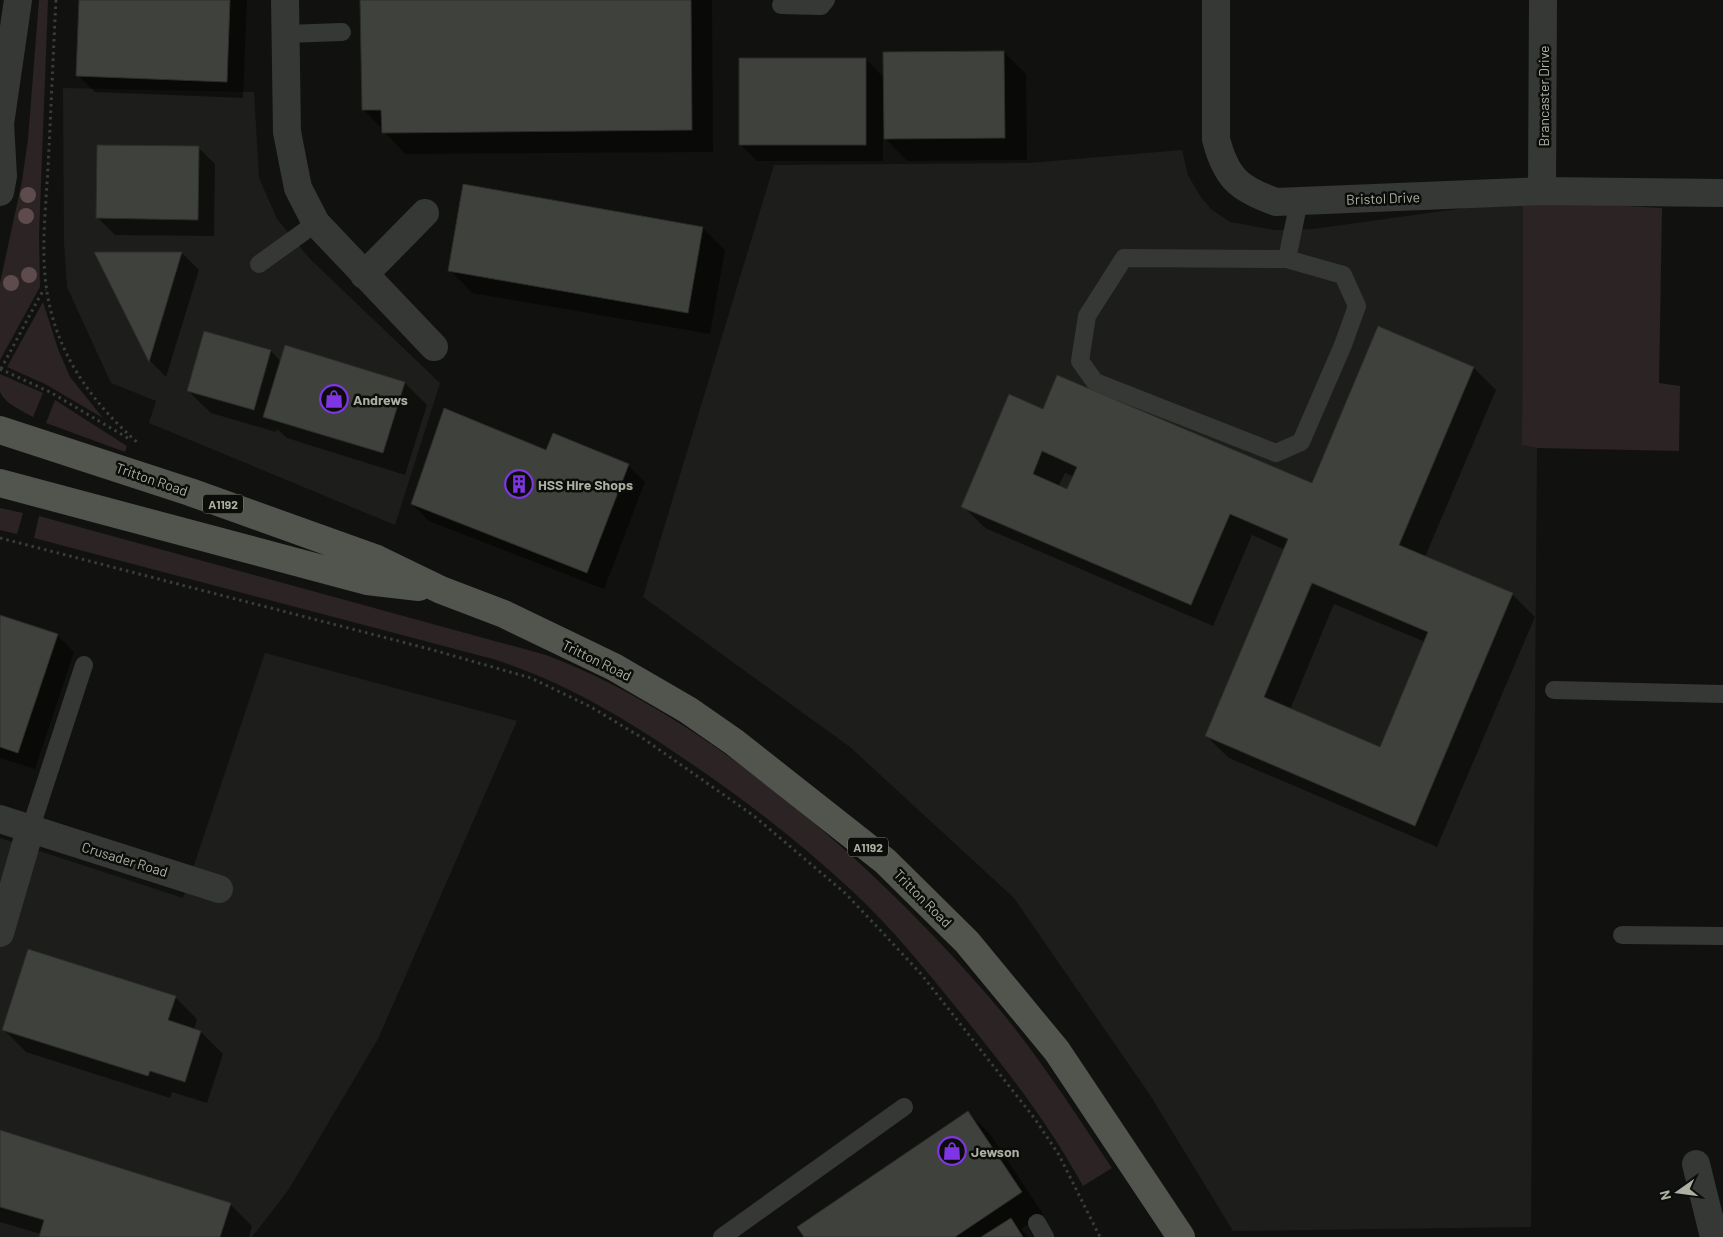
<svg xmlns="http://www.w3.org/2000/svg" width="1723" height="1237" font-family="Barlow,sans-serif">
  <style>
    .built { fill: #1d1e1c }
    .green { fill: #2b2324 }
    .shadow { fill: #0007; fill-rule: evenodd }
    .building { fill: #3f423c; stroke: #2b2d2a; fill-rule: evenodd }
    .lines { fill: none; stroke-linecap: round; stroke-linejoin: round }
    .path { stroke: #3b3d38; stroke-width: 3; stroke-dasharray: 2.5 4; stroke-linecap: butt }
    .service { stroke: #353834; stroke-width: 18 }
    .minor { stroke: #353834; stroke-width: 28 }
    .tertiary { stroke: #353834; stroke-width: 28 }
    .primary { stroke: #51554e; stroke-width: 28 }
    .tree { fill: #5d4b4e }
    .labels { text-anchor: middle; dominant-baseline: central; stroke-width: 5; stroke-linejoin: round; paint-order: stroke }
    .shield { fill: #0c0d0b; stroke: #7b8075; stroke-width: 1 }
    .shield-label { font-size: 12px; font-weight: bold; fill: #abb1a2 }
    .street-label { font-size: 14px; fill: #abb1a2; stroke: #0c0d0b }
    .poi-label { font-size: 14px; font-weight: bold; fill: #abb1a2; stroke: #0c0d0b; text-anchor: start }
  </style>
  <rect width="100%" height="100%" fill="#111210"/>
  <path class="built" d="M63,88l191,4 5,86 18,41 33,40 130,124 -45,142 -246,-102 7,-22 -45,-18 -44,-96 -3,-45z
    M1182,150l6,25 12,21 11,13 19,13 45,8 38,-1 210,-29 -1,245 15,3 -6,779 -298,4 -83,-136 -136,-197 -164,-151 -207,-150 131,-432 255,-2z
    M265,653l252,68 -139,318 -89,150 -37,48h-252v-399l183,60z"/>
  <path class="green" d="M39,0h9l-9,236 1,51 -40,73v-77l22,-102 6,-42z
    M1523,200l139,8 -3,175 21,3 -1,65 -142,-3 -15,-3z
    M43,302l15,47 12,28 33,41 -58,-34 -38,-17z
    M0,374l43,19 -10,24c-10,-6 -30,-14 -33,-26 0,-4 0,-12 0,-17z
    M55,400l72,46 -2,6 -79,-29z
    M0,508l23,5 -6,21 -17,-4z
    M39,516l507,139c162,61 331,212 443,342 46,53 84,113 123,171l-29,18c-31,-57 -70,-108 -111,-159 -39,-48 -78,-98 -123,-139 -52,-48 -108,-91 -166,-130 -62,-42 -119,-76 -190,-99l-459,-121z"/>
  <path class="shadow" d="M80,0h167l-4,98 -148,-6 -17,-17z
    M362,0h350l1,152 -308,2 -42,-45z
    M1004,52l22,22 1,86 -120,1 -24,-25v25h-126l-17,-17 126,-85 18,19z
    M198,147l17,17 -1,72 -99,-1 -17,-17z
    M703,228l22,22 -15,84 -238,-41 -22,-23z
    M96,253h86l17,17 -33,107 -16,-16z
    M1379,327l95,41 22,22 -71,167 88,38 22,22 -98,230 -208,-89 -23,-22 79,-186 -33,-15 -39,91 -228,-98 -22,-22 81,-96 268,75zM1065,473l9,4 -7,14 -9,-4zM1334,604l91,38 -44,106 -91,-38z
    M205,333l66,18 10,11 124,21 22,22 -22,70 -118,-37 -10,-9 -1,3 -65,-19 -23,-22z
    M547,451l81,14 17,17 -41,107 -175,-68 -17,-17z
    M0,616l57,19 17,17 -39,117 -35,-11z
    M175,997l22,22 -3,11 7,2 22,22 -16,49 -35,-11 -2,6 -144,-46 -22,-22z
    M968,1112l22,22 53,80 -22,15 7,8h-223z
    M0,1131l230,73 22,22 -3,11h-209l1,-3 -41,-12z"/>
  <path class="building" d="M79,0h151l-3,82 -151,-6z
    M360,0h331l1,130 -310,3 -1,-23h-19z
    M1004,51l1,87 -121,1 -1,-87z
    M739,58h127v87h-127z
    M97,145l102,1 -1,74 -102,-2z
    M463,184l240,43 -15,86 -240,-42z
    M94,252h88l-33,110z
    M1378,326l96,41 -75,178 114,48 -98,233 -210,-90 83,-197 -58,-25 -39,91 -230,-98 48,-113 34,15 14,-34 255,108zM1042,451l35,16 -10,22 -34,-15zM1312,583l116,49 -48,115 -116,-50z
    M204,331l67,19 -17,60 -67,-19z
    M285,345l120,37 -22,71 -120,-36z
    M444,408l102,42 7,-17 76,31 -42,109 -176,-69z
    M0,615l58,19 -40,119 -18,-6z
    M28,949l148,47 -8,24 33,11 -16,51 -35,-11 -2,5 -146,-46z
    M968,1111l54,81 -67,45h-151l-7,-10z
    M0,1130l231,73 -11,34h-181l5,-17 -44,-13z
    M1011,1218l12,19h-42z"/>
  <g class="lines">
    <path class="path" d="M56,0c-3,56 -5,112 -8,167 -2,39 -7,80 -2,118 8,65 44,116 92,158
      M0,369l50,23 81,48
      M1,369l40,-75 5,-4
      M0,538l433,112 98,28 60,29 53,32 110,77 91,77 37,39 39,42 114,145 24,36 41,82"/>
    <path class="service" d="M781,5l40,1 5,-6
      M285,34l57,-2
      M1287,259l56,16 14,31 -14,39 -42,97 -25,11 -181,-71 -15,-21 7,-45 37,-58 163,1 12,-58
      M259,264l57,-41
      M1554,690l169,4
      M30,830l54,-165
      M1622,935l101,1
      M1037,1223l8,14
      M722,1237l182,-130"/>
    <path class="minor" d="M285,0l2,132 11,56 18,35 118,124
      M1216,0v139c10,39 23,50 60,63l266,-11 181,2
      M1542,191l1,-191
      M364,275l61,-62
      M0,819l219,70
      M0,933l30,-103
      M1696,1164l18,73"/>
    <path class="tertiary" d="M0,124l18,-124
      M0,192l3,-16 -3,-53"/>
    <path class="primary" d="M0,430l190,62 187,67 64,31 63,24 110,53 74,43 46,32 151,119 82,81 90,109 124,186
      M0,483l367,98 52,6"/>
  </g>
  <g class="tree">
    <circle cx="28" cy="195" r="8"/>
    <circle cx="26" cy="216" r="8"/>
    <circle cx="29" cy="275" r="8"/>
    <circle cx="11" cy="283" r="8"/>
  </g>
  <defs>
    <symbol id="shop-ring" viewBox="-11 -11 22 22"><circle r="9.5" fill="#0c0d0b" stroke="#8035e5" stroke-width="1.5"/><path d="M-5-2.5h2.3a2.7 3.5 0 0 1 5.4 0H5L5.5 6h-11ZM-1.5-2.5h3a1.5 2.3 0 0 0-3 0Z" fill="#8035e5"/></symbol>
    <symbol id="building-ring" viewBox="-11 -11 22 22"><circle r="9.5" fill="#0c0d0b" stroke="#8035e5" stroke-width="1.5"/><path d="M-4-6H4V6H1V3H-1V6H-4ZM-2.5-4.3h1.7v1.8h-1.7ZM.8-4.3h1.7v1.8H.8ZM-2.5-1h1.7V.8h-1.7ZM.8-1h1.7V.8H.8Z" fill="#8035e5"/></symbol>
  </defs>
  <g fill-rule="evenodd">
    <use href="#shop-ring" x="318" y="383" width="32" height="32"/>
    <use href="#building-ring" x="503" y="468" width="32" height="32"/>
    <use href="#shop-ring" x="936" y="1135" width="32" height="32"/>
  </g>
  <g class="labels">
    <g class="shield">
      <rect x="203" y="494.5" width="40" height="19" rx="4"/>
      <rect x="848" y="837.5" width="40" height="19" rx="4"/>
    </g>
    <g class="shield-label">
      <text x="223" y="504">A1192</text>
      <text x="868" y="847">A1192</text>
    </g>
    <g class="street-label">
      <text transform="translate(1543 96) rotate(-90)">Brancaster Drive</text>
      <text transform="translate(1383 198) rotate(-2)">Bristol Drive</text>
      <text transform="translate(152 479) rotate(19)">Tritton Road</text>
      <text transform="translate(597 660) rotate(26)">Tritton Road</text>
      <text transform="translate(125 859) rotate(17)">Crusader Road</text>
      <text transform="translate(923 898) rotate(45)">Tritton Road</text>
    </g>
    <g class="poi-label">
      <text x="353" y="399">Andrews</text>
      <text x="538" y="484">HSS Hire Shops</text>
      <text x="971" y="1151">Jewson</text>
    </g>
  </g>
  <g transform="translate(1678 1192) rotate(256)" stroke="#0c0d0b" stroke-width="4" paint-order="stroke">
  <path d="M0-4L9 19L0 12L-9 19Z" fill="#abb1a2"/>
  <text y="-8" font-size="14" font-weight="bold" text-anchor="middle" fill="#abb1a2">N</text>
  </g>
</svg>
